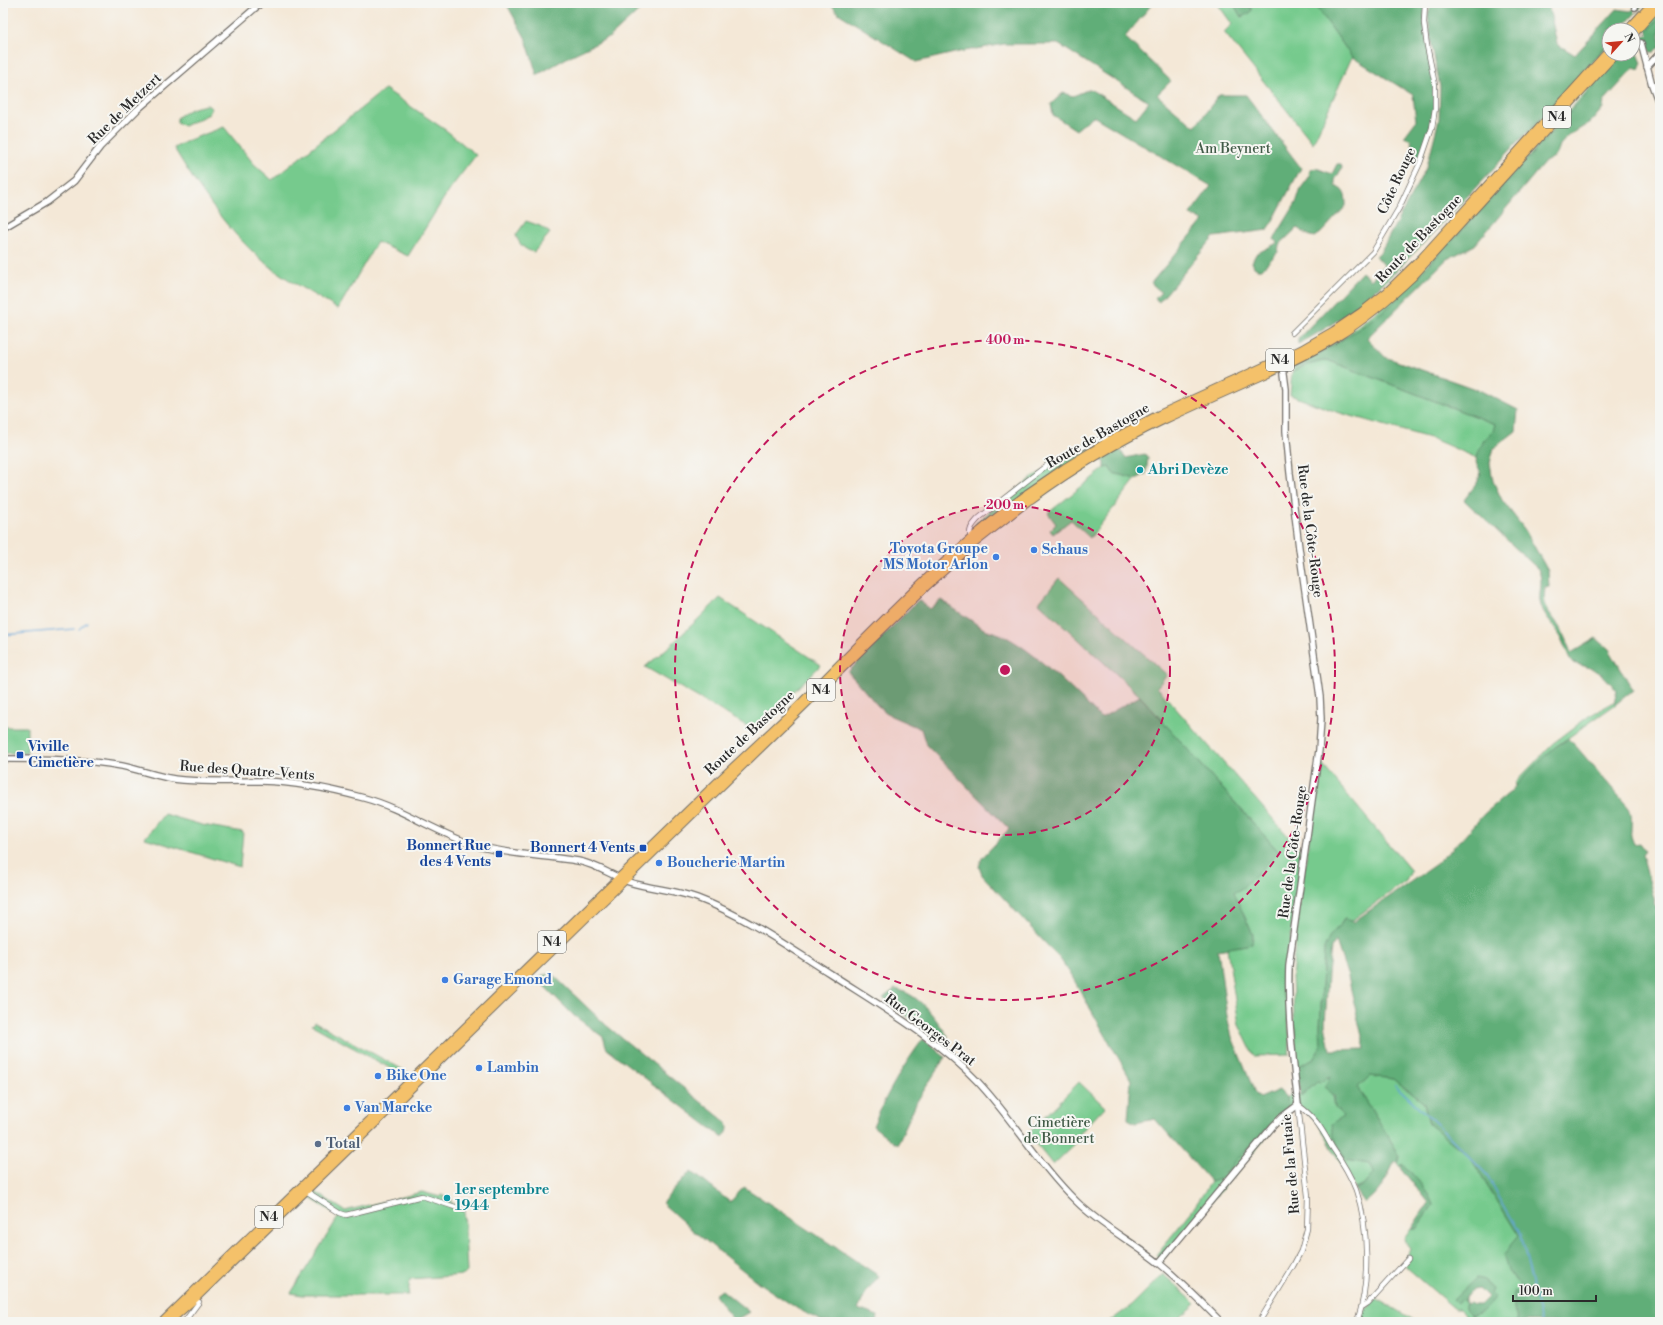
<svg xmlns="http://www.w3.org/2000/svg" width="1663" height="1325" font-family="'Libre Bodoni',serif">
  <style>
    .green { fill: #76ca8d; stroke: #507a5c; fill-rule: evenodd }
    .forest { fill: #60ae78; stroke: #466c52; fill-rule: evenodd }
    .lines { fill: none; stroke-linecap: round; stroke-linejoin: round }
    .stream { stroke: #64a5d8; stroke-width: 1.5 }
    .tertiary-tunnel { stroke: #ccc2b5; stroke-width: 5.5; stroke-dasharray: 5.5 3; stroke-linecap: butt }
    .minor-casing { stroke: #716d67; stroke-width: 6 }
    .tertiary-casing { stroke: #716d67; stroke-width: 8 }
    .primary-casing { stroke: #716d67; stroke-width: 9 }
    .trunk-casing { stroke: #716d67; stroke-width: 10 }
    .minor { stroke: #fff; stroke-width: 4.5 }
    .tertiary { stroke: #fff; stroke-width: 5.5 }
    .primary { stroke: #f4c16a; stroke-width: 7 }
    .trunk { stroke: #f4c16a; stroke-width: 8 }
    .ring { fill: none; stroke: #c2185b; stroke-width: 2; stroke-dasharray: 7 5 }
    .culture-dot { fill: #0f9aa8; stroke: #f6f6f2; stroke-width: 1.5 }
    .shop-dot { fill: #3f7fe0; stroke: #f6f6f2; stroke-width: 1.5 }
    .transit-dot { fill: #1a4fb4; stroke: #f6f6f2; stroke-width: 1.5 }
    .service-dot { fill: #5c6f8a; stroke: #f6f6f2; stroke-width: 1.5 }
    .labels { text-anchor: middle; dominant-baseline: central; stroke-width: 4; stroke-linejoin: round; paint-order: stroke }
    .shield { fill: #f6f6f2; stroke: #686867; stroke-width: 1 }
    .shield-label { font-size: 13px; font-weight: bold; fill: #2b2b2b }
    .street-label { font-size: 14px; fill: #2b2b2b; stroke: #f6f6f2 }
    .park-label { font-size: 14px; fill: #425b48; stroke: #f6f6f2 }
    .culture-label { font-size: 14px; font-weight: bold; fill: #0d838f; stroke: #f6f6f2; text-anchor: start }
    .shop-label { font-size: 14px; font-weight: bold; fill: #366cbe; stroke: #f6f6f2; text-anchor: start }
    .transit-label { font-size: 14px; font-weight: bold; fill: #164399; stroke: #f6f6f2; text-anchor: end }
    .service-label { font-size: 14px; font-weight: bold; fill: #4e5e75; stroke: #f6f6f2; text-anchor: start }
    .centre { fill: #c2185b; stroke: #f6f6f2; stroke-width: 2 }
    .ring-label { font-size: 12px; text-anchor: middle; font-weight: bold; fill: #c2185b; stroke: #f6f6f2; stroke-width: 4; stroke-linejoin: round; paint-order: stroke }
  </style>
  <rect width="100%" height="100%" fill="#f6f6f2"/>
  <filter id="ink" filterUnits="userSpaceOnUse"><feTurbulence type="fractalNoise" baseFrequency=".025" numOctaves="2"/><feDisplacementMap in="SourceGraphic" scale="8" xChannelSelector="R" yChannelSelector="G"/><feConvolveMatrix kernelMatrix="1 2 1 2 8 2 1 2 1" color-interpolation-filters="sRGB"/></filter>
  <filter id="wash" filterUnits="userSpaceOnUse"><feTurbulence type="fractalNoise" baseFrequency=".012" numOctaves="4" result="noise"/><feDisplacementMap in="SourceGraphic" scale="16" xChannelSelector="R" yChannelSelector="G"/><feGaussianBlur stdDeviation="0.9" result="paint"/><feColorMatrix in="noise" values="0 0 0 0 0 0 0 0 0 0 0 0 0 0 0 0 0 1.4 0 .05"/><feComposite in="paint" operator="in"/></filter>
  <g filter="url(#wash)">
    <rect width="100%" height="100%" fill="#f4e8d7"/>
    <path class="green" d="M1217,3h16l8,14 11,-7 -5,-7h67l38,54 -39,86 -89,-111 8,-8z
      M1660,11v6l-15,17 -12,9v-3z
      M1609,43v2l-80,88 -2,-1z
      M1620,54h3l-141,155 -91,96 -28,21 -38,25 -31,15 48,-28 56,-43 122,-130z
      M385,89l62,42 29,24 -27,35 -41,66 -31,-14 -39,67c-25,-15 -52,-29 -75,-48 -37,-32 -64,-71 -89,-113l15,-8 35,-13 30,37 18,16z
      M207,105l5,3 -3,6 -25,12 -7,-3v-5c9,-8 18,-11 30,-13z
      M526,221l14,5 10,7 -16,19c-10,-2 -15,-8 -18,-17z
      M1327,360l168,64 -2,8 -9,8 -7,18 -44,-19 -96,-27 -47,-17 2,-23 12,-6z
      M1095,443l1,2 -120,85h-2l2,-7 54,-44 26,-16z
      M1109,467l4,6 23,6 -46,59 -19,-18 -18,14 -3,-4 6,-6 -8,-11 57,-45z
      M1059,578l108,97 -10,12 145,165 -16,123 4,71 -1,9 -35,1 -15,-31 -12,-77 24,-4 2,-9 -20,-42 12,-7 34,-34 -139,-156 -101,-93z
      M720,598l101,67 -67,65 -109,-63 27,-23z
      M1614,702l2,2 -61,43 -39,39 -1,-3 37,-39 37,-28z
      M3,727h24v26h-24z
      M1320,762l91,109 -5,10 -55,40 -7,-2 -20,30 -4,78 1,20 -7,11 -17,9 -5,-90 6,-63z
      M164,814l38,11 41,7 -3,35 -95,-29z
      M315,1022l94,51 -3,4 -94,-52z
      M1370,1076l24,3 30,24 5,21 41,33 49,79 -11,35 17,24 -12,-2 4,29h-52l3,-4 -9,-9h-4l-6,-5 -44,-38 4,-4 -2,-5 3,-8 -5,-6 -1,-4 7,-10h5l17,-24c-5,-15 -20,-31 -32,-42l-1,4 -3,-4 3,-7 -42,-69zM1476,1278l8,2 9,8 -2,5 -19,23 -7,-7 1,-7 -4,-3z
      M1330,1077l5,31 8,8 3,44 23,4 5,10 -11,12 -8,3 -38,-68 -20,-16 -9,7 -126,147 -6,-4 35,-43 20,-30 8,-3 69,-73 -1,-8 5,-5 9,2 16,-14z
      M1079,1082l26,25 -25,26 3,3 -30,29 -25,-31z
      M314,1191l31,20 77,-19 18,5 1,-2 10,3v5l13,6 3,63 -3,3 -54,4 -2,16h-106l-11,-2 48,-77 -31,-19z
      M1163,1274l33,30 -21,18h-66l23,-17z
      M1376,1298l41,24h-57l3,-8z"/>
    <path class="forest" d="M506,3h141l-37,34 -38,18 -35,20 -11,-36z
      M830,3h323l-28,34 46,44 -14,14 38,32 24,-32h27l55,73 -33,62 -54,7 -55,65 -4,-3 6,-7 -10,-9 52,-62 -13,-7 21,-28 -118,-70 -17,14 -23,-15 -2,-11 12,-11 10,3 17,-7 46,29 13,-16 -91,-58h-54l-45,8 -43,10 -78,-49z
      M1233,3h14l5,7 -2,3 -9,4z
      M1314,3h111l-1,20 11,62v23l-13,50 -9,-3 -2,-15 -7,-3 12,-16 -3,-26 -61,-38z
      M1432,3h116l9,41 18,11 42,-46 14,2 8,-8h6l-25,27h-11v13c-53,57 -105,115 -159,172 -45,48 -92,99 -152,129v-5l64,-67 9,8 13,-15 -8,-9 5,-5 46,-85 12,-47 1,-32 -9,-45 -3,-27z
      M1660,17v30l-5,5h-5l-5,-14 -9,11 6,14 -3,7 -5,-2 -30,33 -1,7 -12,14 -23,14 -8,9 -4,11 -11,6 -70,83 -28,14 -80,79 18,19 96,34 37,19 -2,21 -22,17 -4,15 3,18 9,19 23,30 23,41 1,16 -4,1c-3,24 6,23 16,42 4,7 7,15 10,23l25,-15 13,11 24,41 -17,14 -2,-2 3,-11c-16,-20 -20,-22 -45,-28 -6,-11 -9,-23 -16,-34 -5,-7 -12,-15 -15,-23 -4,-13 4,-23 -3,-37l-74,-69 13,-17 4,-10 -5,-11 2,-9 6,-13 9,-8 2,-8 -168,-64 -23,6 -12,6 2,-6 31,-15 38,-25 28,-21 91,-96 141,-155h10v-11l12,-9z
      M1337,164h4l1,4 -7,12v6c10,4 11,9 11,20l-25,27 -6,4 -5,-1 -13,-8 -18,17 -1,7 -16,17h-5l-3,-2 -2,-5 4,-8 21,-11 -3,-4 22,-36 5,-15 9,-12 -1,-3 3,-4 4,-1 16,6z
      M1119,447l6,11 20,-4 3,4 -2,16 -10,5 -23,-6 -4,-6 -4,1v-6l-5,-3z
      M918,600l12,9 11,-9 46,31c31,1 90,64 114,87l39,-22 139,156 -34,34 -11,7 19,42 -1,9 -34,6 9,66 5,21 23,56 5,5 19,-8 8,8 1,8 -69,73 -8,3 -56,-63 -20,4 -7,-4 3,-39 -61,-107 -10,-14 -78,-84 -3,-8 3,-9 27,-29 -83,-84 -5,-16 -30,-13 -13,-10 -30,-34z
      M1568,739l7,6 54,63c4,8 2,14 2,23 -1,4 1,8 3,13l5,-1 6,8 -3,4 18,65v402h-143l-4,-30 12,2 -17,-23 -5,-16 16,-19 -49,-79 -41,-33 -5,-21 -30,-24 -24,-3 -12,11 42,69 -3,7 -2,-2c-8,16 -15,33 -30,42l-10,-14 8,-3 11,-13 -5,-9 -23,-4 -12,-22 -2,-14 11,-8 -8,-8 -1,-13 -10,-8 6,-10 -10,5 -3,-1 -16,15 -4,-29 17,-9 7,-11 -1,-20 4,-78 6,-13 15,-17 8,3 83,-58 27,-26 21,-24 25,-21 29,-31 17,-15zM1336,941l12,36 17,72 -35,1 -5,-26 3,-50 3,-26z
      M552,974l55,52 120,97c2,7 1,10 -5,14l-115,-88 -4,-12 -30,-22 -35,-35 5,-5z
      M895,989c25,5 39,28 53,47l-3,9 -62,-47z
      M923,1039l22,18 -29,46 -19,42 -24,-19c13,-32 30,-60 50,-87z
      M1401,1163c12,11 27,27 32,42l-17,24h-5l17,-26 -28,-36z
      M691,1171l39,31 14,-15 135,89 -13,16 -8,17 20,7 -1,6h-54l-25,-13 -39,-26 -68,-54 -29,-26z
      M1476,1278l8,2 9,8 -2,5 4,5 -12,13 -11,5 -7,-7v-4l5,-1 2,2h7l9,-9 -9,-9 -6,1 -7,9v4l-4,-3 -4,4 -4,-4z
      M722,1290l27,22 -15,9 -19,-26z"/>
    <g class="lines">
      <path class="stream" d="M79,629l8,-7
        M3,635l71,-6
        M1395,1085l45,42 47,48 34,60 20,87"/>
    </g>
  </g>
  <g filter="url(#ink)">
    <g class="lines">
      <path class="tertiary-tunnel" d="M1635,7l6,36"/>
      <defs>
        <path id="minor" d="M1292,333l81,-81 26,-44 21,-45 12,-35 3,-20v-23l-8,-39 -3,-23 1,-20
          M971,538c-3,-9 2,-13 8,-20l67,-52 49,-25 7,-3 9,1
          M1298,1105c18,13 23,23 34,42 9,13 18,27 24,43 13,37 14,95 1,132
          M306,1191l34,22 6,2 76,-19 42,14
          M1362,1307l6,-4 40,-44
          M184,1322l15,-20
          M1259,1322l34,-56 8,-15 6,-22 1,-33 -10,-91"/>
        <path id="tertiary" d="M1634,3l1,4
          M1641,43l11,42 8,21
          M1647,67l13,-14
          M3,228l44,-26 27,-21 26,-34 37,-37 124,-107
          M3,759c40,0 80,0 119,7 20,4 40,13 61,14 26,2 52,1 78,1 34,1 70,8 103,17 38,10 73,35 110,47 34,10 69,10 104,16 18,3 34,15 51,21 22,7 46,8 68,16 48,18 91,49 134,76 51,33 105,64 147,108 35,37 61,83 98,119 25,25 57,41 84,63 22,18 41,38 61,58
          M1159,1263l114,-137 9,-9 16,-12c-5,-46 -11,-93 -9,-140l30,-215 2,-31 -1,-22 -21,-149 -9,-75 -4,-42v-42l-3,-23"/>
        <path id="primary" d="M162,1322l550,-535c29,-28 59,-55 88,-83 73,-73 143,-149 227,-210
          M169,1322l26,-23 731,-712 49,-44 56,-44"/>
        <path id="trunk" d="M1628,30l25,-27
          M1633,34l27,-30
          M1027,494l38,-26 48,-29 46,-24 142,-65 33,-19 28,-19 24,-19 36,-35 187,-207
          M1031,499c41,-30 86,-57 132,-79 34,-16 68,-31 102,-46 25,-12 50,-23 73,-38 27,-17 52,-38 75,-60l202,-222"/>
      </defs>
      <use href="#minor" class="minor-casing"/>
      <use href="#tertiary" class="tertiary-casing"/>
      <use href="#primary" class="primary-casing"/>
      <use href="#trunk" class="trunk-casing"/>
      <use href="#minor" class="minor"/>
      <use href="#tertiary" class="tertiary"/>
      <use href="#primary" class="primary"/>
      <use href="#trunk" class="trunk"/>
    </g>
  </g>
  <circle cx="1005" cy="670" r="165" fill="#c2185b" fill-opacity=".12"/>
  <g class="ring">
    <circle cx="1005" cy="670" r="165"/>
    <circle cx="1005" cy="670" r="330"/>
  </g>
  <g class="culture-dot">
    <circle cx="1140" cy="470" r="4"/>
    <circle cx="447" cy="1198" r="4"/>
  </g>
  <g class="shop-dot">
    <circle cx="1034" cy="550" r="4"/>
    <circle cx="996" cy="557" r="4"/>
    <circle cx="659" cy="863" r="4"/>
    <circle cx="445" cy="980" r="4"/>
    <circle cx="479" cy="1068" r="4"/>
    <circle cx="378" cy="1076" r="4"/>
    <circle cx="347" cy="1108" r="4"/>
  </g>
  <g class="transit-dot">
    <rect x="16" y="751" width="8" height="8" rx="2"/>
    <rect x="639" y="844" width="8" height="8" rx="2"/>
    <rect x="495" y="850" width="8" height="8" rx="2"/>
  </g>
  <circle class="service-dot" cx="318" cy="1144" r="4"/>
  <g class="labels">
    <g class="shield">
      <rect x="1543" y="106" width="28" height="22" rx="3"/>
      <rect x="1266" y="349" width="28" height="22" rx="3"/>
      <rect x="807" y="679" width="28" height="22" rx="3"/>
      <rect x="538" y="931" width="28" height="22" rx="3"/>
      <rect x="255" y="1206" width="28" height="22" rx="3"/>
    </g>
    <g class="shield-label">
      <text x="1557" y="117">N4</text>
      <text x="1280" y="360">N4</text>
      <text x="821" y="690">N4</text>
      <text x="552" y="942">N4</text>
      <text x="269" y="1217">N4</text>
    </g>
    <g class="street-label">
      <text transform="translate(125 109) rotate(-44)">Rue de Metzert</text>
      <text transform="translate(1397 181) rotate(-65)">Côte Rouge</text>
      <text transform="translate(1419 239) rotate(-46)">Route de Bastogne</text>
      <text transform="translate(1098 436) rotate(-30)">Route de Bastogne</text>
      <text transform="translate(1310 531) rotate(83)">Rue de la Côte-Rouge</text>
      <text transform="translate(750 733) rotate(-43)">Route de Bastogne</text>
      <text transform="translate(247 771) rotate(4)">Rue des Quatre-Vents</text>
      <text transform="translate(1293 852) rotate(-82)">Rue de la Côte-Rouge</text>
      <text transform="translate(930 1030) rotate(37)">Rue Georges Prat</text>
      <text transform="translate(1291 1164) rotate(-95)">Rue de la Futaie</text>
    </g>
    <g class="park-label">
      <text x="1233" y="149">Am Beynert</text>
      <text x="1059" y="1123">Cimetière<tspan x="1059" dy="16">de Bonnert</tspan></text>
    </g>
    <g class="culture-label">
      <text x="1148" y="470">Abri Devèze</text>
      <text x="455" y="1190">1er septembre<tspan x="455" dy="16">1944</tspan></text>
    </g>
    <g class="shop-label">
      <text x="988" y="549" text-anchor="end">Toyota Groupe<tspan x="988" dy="16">MS Motor Arlon</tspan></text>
      <text x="1042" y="550">Schaus</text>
      <text x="667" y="863">Boucherie Martin</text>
      <text x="453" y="980">Garage Emond</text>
      <text x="487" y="1068">Lambin</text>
      <text x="386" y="1076">Bike One</text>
      <text x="355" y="1108">Van Marcke</text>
    </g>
    <g class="transit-label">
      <text x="28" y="747" text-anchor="start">Viville<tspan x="28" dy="16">Cimetière</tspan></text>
      <text x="491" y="846">Bonnert Rue<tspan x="491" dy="16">des 4 Vents</tspan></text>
      <text x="635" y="848">Bonnert 4 Vents</text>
    </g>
    <g class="service-label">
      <text x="326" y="1144">Total</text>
    </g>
  </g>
  <circle cx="1005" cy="670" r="6" class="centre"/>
  <g class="ring-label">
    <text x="1005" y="344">400 m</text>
    <text x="1005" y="509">200 m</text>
  </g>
  <rect width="1663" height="1325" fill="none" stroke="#f6f6f2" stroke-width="16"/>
  <g transform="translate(1621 42) rotate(63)"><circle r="19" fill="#f6f6f2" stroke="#a5a5a2"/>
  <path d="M0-3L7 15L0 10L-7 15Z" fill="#c8321e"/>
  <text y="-6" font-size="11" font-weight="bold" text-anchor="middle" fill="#2b2b2b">N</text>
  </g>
  <path d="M1513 1295v6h83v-6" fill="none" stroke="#2b2b2b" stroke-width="2"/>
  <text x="1519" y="1295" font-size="12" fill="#2b2b2b" stroke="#f6f6f2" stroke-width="3" paint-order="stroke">100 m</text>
</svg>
